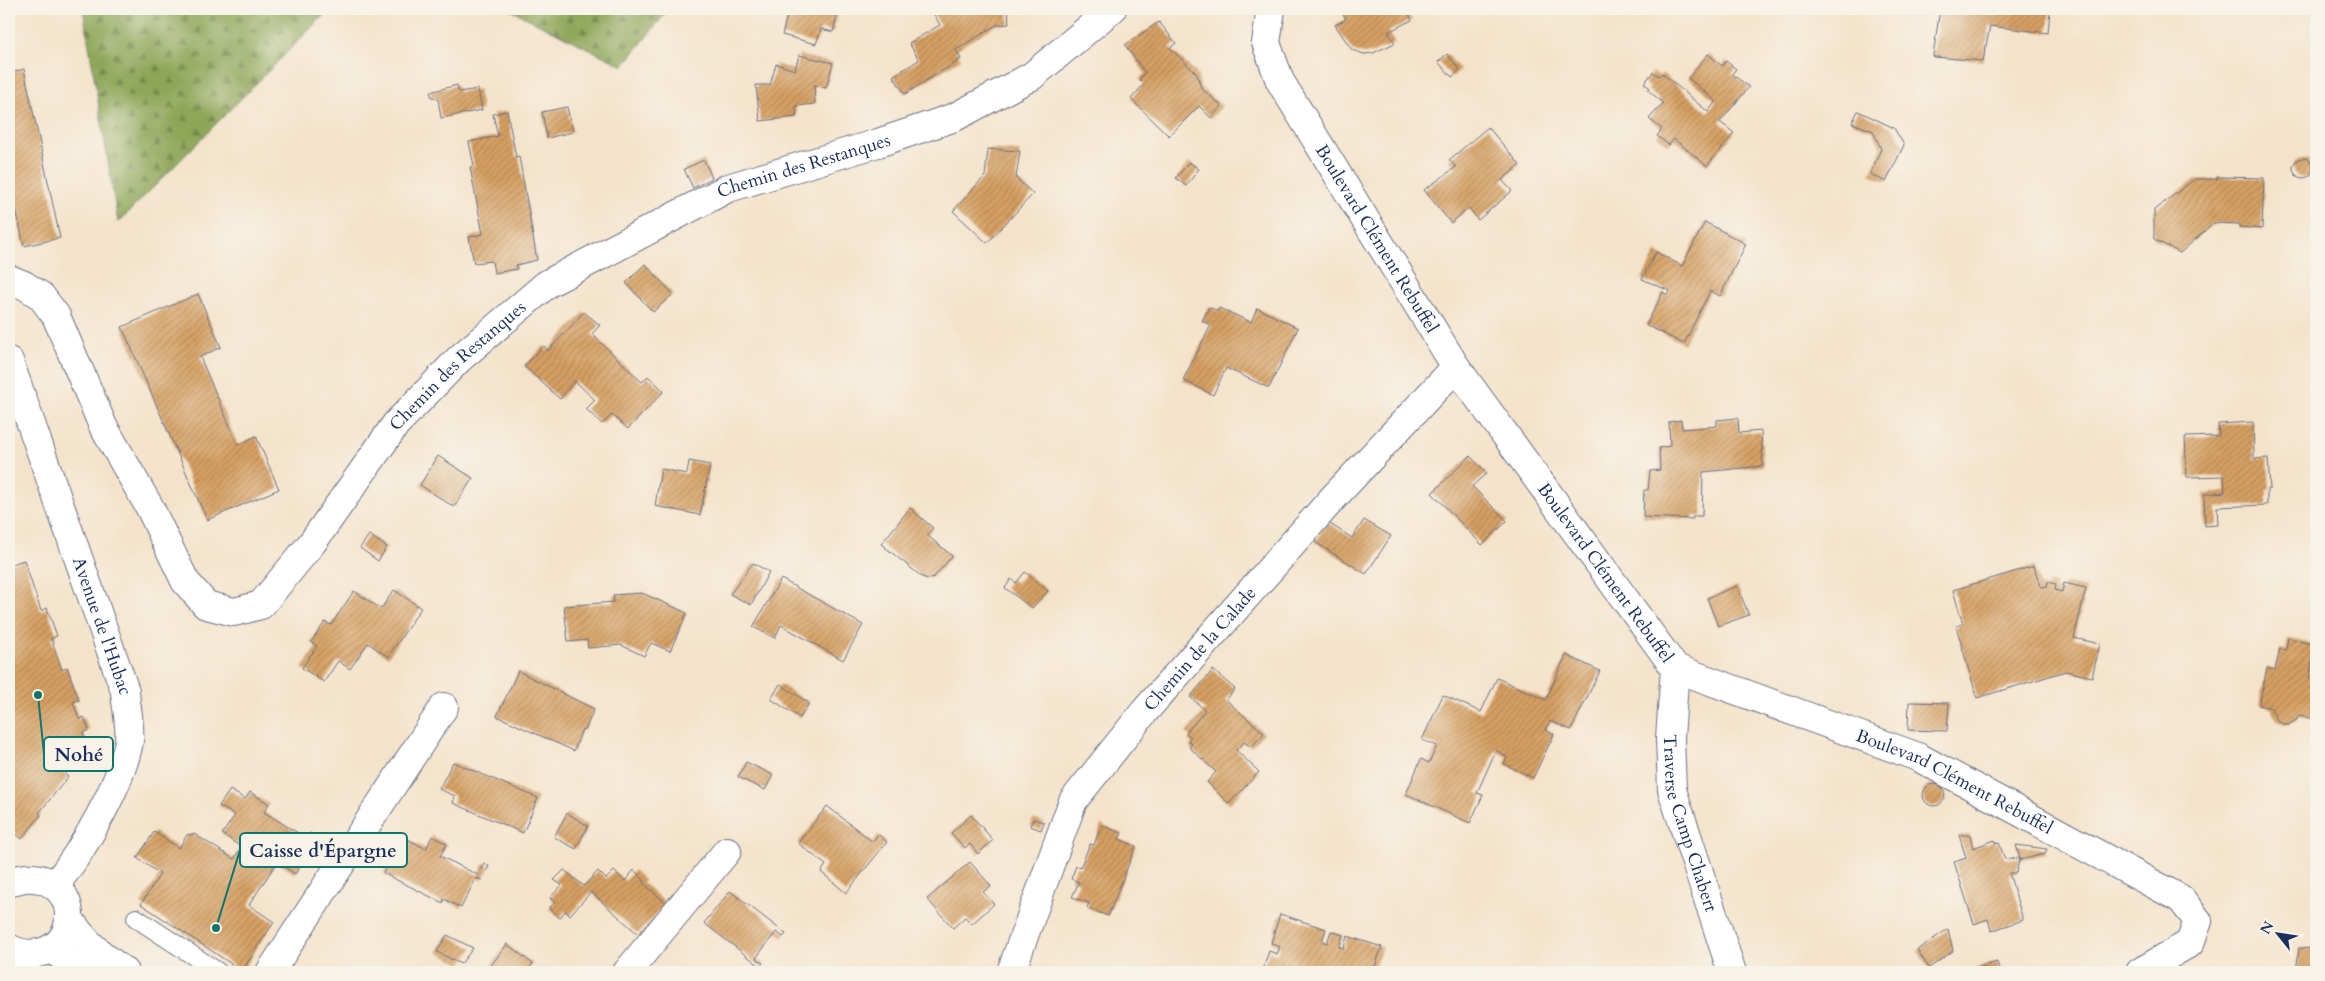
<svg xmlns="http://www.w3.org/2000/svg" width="2325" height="981" font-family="Cardo,serif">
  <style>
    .forest { fill: url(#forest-firs); stroke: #546a5b }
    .building { fill: url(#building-hatch) }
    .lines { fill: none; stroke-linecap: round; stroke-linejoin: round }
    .lane-casing { stroke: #676e84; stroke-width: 20 }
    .street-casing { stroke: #676e84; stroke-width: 30 }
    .secondary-casing { stroke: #676e84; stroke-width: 30 }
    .lane { stroke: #fff; stroke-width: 18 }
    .street { stroke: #fff; stroke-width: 28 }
    .secondary { stroke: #fff; stroke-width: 28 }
    .labels { text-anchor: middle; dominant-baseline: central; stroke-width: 4.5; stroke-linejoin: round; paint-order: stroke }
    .street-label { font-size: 18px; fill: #1b2f5e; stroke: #f7f3e8 }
    .leader { fill: none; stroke: #0f766e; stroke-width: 2 }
    .callout-dot { fill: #0f766e; stroke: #f7f3e8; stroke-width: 2 }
    .callout { fill: #f7f3e8; stroke: #0f766e; stroke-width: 2 }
    .callout-label { font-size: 19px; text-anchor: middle; font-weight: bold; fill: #1b2f5e }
  </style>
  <defs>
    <pattern id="forest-firs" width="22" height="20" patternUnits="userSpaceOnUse" patternTransform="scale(1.25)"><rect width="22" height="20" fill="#8ea658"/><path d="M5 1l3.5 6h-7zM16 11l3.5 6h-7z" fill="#73884c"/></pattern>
    <pattern id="building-hatch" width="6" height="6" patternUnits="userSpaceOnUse" patternTransform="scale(1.25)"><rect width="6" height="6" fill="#d7a062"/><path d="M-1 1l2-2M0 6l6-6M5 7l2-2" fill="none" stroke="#ae8354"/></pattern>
  </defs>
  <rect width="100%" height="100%" fill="#f7f3e8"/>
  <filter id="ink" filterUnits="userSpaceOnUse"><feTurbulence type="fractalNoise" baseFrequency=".02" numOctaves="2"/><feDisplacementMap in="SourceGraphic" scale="10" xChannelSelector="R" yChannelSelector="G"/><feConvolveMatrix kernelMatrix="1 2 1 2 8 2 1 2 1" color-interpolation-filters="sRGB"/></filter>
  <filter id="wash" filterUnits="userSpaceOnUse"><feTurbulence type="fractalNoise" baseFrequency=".0096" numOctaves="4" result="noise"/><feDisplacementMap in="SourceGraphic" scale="20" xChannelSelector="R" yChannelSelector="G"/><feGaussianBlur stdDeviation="1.12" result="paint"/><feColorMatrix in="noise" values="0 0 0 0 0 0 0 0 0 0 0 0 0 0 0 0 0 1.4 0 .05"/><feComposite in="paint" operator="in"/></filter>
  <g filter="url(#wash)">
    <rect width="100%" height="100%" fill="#f4e3ca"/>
    <path class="forest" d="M83,9h247l-212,214z
      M509,9h160l-46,57z"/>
    <g id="blocks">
      <path class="building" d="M789,9h61l-2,6 -10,-3 -5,20 -12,-3 -5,15 -34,-9z
        M937,9h71l1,15 -13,1 -40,25 5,9 -56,35 -12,-18 26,-16 -10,-17 31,-18 -8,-14z
        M1340,9h66l6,11 -24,12 7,11 -22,10 -9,1 -12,-4 -17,-25 11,-6z
        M1940,9h110l-2,24 -58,-7 -7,35 -48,-4 -2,-1z
        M1159,22l17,21 -6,5 27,26 4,14 21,18 -11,12 -12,-12 -30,30 -38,-37 13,-15 -5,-5 6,-6 -20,-28z
        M1447,54l13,16 -8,7 -14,-15z
        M1708,54l14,12 4,-5 10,8 -4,5 17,13 -29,35 14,11 -27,33 -33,-27 -5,6 -12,-9 5,-7 -13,-10 14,-16 -15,-13 2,-2 -6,-5 9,-11 6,4 3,-3 46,39 8,-11 -28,-23z
        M799,55l34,8 -7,25 -12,-3 1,19 -19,2v11l-36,4 -4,-36h14l6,-21 19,6z
        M24,69l36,169 -36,8 -15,-69v-104z
        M457,85l2,7 19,-3 4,21 -41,8 -3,-19 -6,-2 -2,-5z
        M567,107l6,25 -26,6 -5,-26z
        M507,111l9,46 3,-1 18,104 -21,5 1,4 -23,4 -2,-12 -18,2 -5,-26 14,-3 -13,-67 4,-1 -5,-24 29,-6 -5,-22z
        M1858,111l36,17 10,17 -18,37 -16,-8 11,-25 -8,-18 -21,-8z
        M1488,127l32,38 -18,15 10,11 -34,29 -9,-12 -18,15 -27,-33 32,-23 -7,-7z
        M988,149l32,2 -4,27 17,16 -46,49 -34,-32 32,-35z
        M2293 168a10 10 0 1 1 20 0a10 10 0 1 1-20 0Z
        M704,160l8,18 -19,10 -9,-19z
        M1189,162l10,7 -13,17 -10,-8z
        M2217,177l47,1 -2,51 -23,-2v-3l-25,-1 -34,30 -26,-14v-29l41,-31h22z
        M1705,222l41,22 -26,52 -10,-5 -26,53 -38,-19 17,-33 4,3 3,-4 -28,-12 14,-27 26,14z
        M645,264l28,30 -20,18 -27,-29z
        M198,294l23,53 -21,10 38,88 18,-9 23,53 -72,31 -85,-193z
        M1209,307l9,4 1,-3 32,14 6,-14 41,20 -29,60 -43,-20 -13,27 -30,-15 28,-55 -9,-4z
        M584,312l16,13 -8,9 50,48 6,-6 16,15 -36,38 -16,-14 -10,9 -16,-15 9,-9 -20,-19 -15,18 -36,-33 20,-20 4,5z
        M1738,418l1,15 22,-2 2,35 -60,6 -1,44h-9v3l-50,-2 1,-27h4l2,-19 10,-1 -1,-22 11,-2 -1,-24 12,-2 1,9 35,-3v-6z
        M2253,422l1,37 14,-1 2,31h-3v16l-50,2 1,18 -13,1 -1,-32 21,-2 -1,-16 -37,1 -2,-40 34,-1 -1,-12z
        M438,456l35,22 -19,29 -34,-22z
        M1470,456l17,17 -15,13 35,35 -25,24 -50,-52z
        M689,461l21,4 -10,50 -45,-9 6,-37 26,5z
        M910,508l23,20 -6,7 25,21 -18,21 -6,2 -6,-2 -41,-33z
        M1364,520l27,16 -25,38 -51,-32 12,-20 25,16z
        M369,535l18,12 -9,14 -18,-13z
        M24,560l17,51 6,-3 10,28 -6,2 11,32 5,-3 12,33 -6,2 6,17 5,-2 5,13 -6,3 6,16 -11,14 -3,-2 -10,13 3,3 -29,36 2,2 -19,24 -13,-11v-263z
        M753,563l16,9 -18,33 -21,-11z
        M2034,566l6,20 7,2 1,-6 8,2 -1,6 7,2 2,-9 22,5 -12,50 26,6 -8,33 -26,-6 -89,27 -21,-72 7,-2 -10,-34z
        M1025,572l23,19 -16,17 -27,-20 6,-9 5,4z
        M781,579l82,46 -20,35 -62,-35 -6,13 -22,-11z
        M1737,586l12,29 -31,11 -11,-28z
        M394,590l27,18 -33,49 -20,-14 -18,26 -12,-8 -14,21 -22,-14 15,-22 -6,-4 14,-20 6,3 23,-34 27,18z
        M642,593l45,20 -17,38 -19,-8 -7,13 -23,-11 -33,3 -1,-8 -19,2 -4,-36 50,-4 -1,-7z
        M2288,638l27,7 -6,33 7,1v32l-2,8 -15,-3 -3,4 -8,5 -10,-3 -7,-14 -12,-3 8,-37 8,2 5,-21 6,1z
        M1566,655l34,16 -29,59 -21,-9 -4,9 8,4 -21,44 -29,-14 3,-7 -11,-7 -19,43 6,2 -13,28 -64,-29 15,-35 8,4 8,-17 -15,-6 21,-45 38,17 16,-34 49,22z
        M1213,670l22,19 -9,11 38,33 -13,14 -7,-5 -8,8 23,22 -30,32 -22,-22 9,-10 -27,-25 3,-3 -4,-4 3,-3 -5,-4 19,-23 -15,-13z
        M518,671l76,38 -9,21 -3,-1 -8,22 -77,-35z
        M780,684l29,19 -9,15 -29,-19z
        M1909,702l40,1 -2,28 -39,-1z
        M453,762l85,36 -15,35 -70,-30 2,-7 -16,-7z
        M746,762l27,13 -8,15 -27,-13z
        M1923 795a11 11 0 1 1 22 0a11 11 0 1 1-22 0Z
        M230,790l15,9 5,-7 19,12 -5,8 42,26 4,-5 8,5 -23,36 -18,-12 -28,43 25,17 -32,49 -101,-67 19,-30 -23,-16 17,-26 25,16 8,-13 7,-1 40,25 7,-12 -19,-13 13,-19 -16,-9z
        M827,806l46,36 5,-8 9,8 -41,51 -25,-21 5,-7 -28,-22z
        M567,813l21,13 -12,23 -22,-12z
        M971,815l22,25 -15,14 -8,-10 -5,4 -14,-15z
        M1033,819l11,3 -3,8 -11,-4z
        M1101,825l21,8 -3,6 17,7 -28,70 -21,-8 2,-5 -17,-6 7,-15 -8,-3 5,-13 4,2 10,-24 4,1z
        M1959,835h11l3,13 22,-8 1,4 3,-1 6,16 15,-1 -4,-13 31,4 -2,5 -25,6v-2l-4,15h-7l14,47 -32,11 -3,-12 -14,5 -20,-62 12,-4z
        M432,836l15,8 -7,12 38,19 6,-12 5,3 -7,14 -6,-2 -15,30 -17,-9 -1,4 -60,-30 14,-26 2,2 5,-12 22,12z
        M970,862l21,24 -8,6 11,12 -22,20 -7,-7 -12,11 -26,-29z
        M564,870l20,16 14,-15 8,8 8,-8 11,10 9,-11 11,11 -3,1 24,21 -28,31 -47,-42 -21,23 -5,-4 -5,7 -11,-10 6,-6 -5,-4 12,-13 -8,-5z
        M730,891l56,43 -3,3 -7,-5 -20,26 7,5 -3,3 -56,-43z
        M1280,914l46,15 -4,12 5,2 4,-12 12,4 -4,12 5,1 3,-12 35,11 -9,25 -19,-2 -1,2h-91l7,-21 8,3 3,-7 -9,-4z
        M1948,929l5,22 -24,17 -12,-18z
        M447,935l26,13 -12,16 -24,-12z
        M507,944l26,20 -7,8 -9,-2 -2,2h-29z
        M2299,948l17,1v23h-20z
        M1997,962l3,10h-36z"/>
    </g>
  </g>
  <g filter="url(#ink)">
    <use href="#blocks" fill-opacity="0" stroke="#676e84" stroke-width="1"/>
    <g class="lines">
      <defs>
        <path id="lane" d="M136,918l82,54"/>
        <g id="street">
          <path id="s1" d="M1271,9l-5,34 14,38 176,286 219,301 243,89 263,142 17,22 -8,22 -50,29"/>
          <path id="s2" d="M9,279l15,6 17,11 15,20 47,110 47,82 35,73 21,24 28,7 27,-7 51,-62 84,-119 63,-65 88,-75 181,-96 150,-45 77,-26 77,-41 80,-67"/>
          <path id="s3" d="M9,361l116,330c1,16 6,35 4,50 -7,42 -47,111 -74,144"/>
          <path id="s4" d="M1675,668l-5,70 2,52 60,182"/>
          <path d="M69,918c14,23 34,39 56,54"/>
          <path d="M51,949l34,23"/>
          <path d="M18,972l13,-17"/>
          <path d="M270,972l174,-265"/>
          <path d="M627,972l100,-121"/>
          <path id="s5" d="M1011,972l62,-171 71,-89 190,-215 122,-130"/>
        </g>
        <path id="secondary" d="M9,883c26,-14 61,1 60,35 -1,31 -35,44 -60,30"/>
      </defs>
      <use href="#lane" class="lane-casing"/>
      <use href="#street" class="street-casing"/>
      <use href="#secondary" class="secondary-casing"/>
      <use href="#lane" class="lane"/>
      <use href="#street" class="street"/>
      <use href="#secondary" class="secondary"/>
    </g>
  </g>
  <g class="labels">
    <g class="street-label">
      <text stroke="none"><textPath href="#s2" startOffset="1161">Chemin des Restanques</textPath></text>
      <text stroke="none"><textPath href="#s1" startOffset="260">Boulevard Clément Rebuffel</textPath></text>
      <text stroke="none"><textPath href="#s2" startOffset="756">Chemin des Restanques</textPath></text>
      <text stroke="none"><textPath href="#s1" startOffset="665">Boulevard Clément Rebuffel</textPath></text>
      <text stroke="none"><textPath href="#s3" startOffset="281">Avenue de l'Hubac</textPath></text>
      <text stroke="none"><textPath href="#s5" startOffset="380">Chemin de la Calade</textPath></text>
      <text stroke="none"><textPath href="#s1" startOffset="1085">Boulevard Clément Rebuffel</textPath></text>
      <text stroke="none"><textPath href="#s4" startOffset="158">Traverse Camp Chabert</textPath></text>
    </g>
  </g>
  <path class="leader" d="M38 695L44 754M216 928L240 850"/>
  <g class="callout-dot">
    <circle cx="38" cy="695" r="5"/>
    <circle cx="216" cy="928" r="5"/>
  </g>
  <g class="callout">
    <rect x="44" y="737" width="69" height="34" rx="5"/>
    <rect x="240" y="833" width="167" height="34" rx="5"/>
  </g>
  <g class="callout-label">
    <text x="79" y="761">Nohé</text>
    <text x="323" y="857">Caisse d'Épargne</text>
  </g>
  <rect width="2325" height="981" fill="none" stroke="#f7f3e8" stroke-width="30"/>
  <g transform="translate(2278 934) rotate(300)" stroke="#f7f3e8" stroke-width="4" paint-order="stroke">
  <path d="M0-4L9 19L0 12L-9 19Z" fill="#1b2f5e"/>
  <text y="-8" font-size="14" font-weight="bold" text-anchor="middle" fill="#1b2f5e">N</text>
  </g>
</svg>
